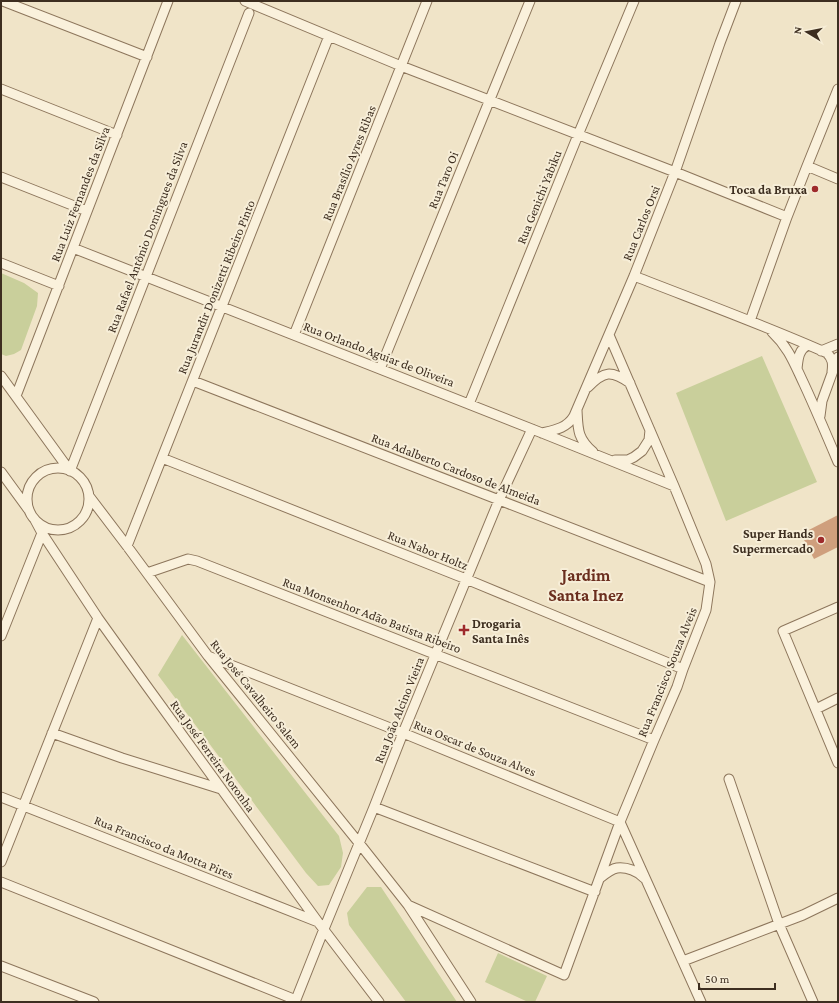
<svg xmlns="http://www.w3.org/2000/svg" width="839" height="1003" font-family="'Crimson Pro',serif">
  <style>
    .green { fill: #c9cf9b }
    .building { fill: #cf9f7d }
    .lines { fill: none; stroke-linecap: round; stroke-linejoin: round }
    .minor-casing { stroke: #8d765c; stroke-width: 11 }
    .minor { stroke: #faf1dc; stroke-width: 9 }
    .poi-dot { fill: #9e2a2b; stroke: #f7eed8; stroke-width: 1.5 }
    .labels { text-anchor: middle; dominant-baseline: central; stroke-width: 4; stroke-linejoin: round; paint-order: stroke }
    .street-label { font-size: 13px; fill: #3d2e20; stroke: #f7eed8 }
    .poi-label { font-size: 13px; font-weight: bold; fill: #3d2e20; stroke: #f7eed8; text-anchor: end }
    .district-label { font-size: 17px; font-weight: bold; fill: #6b2e1e; stroke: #f7eed8 }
  </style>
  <rect width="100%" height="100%" fill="#f0e4c8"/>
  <path class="green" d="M1,273l23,10 14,10 -1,13 -16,44 -7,4 -8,2 -5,-2z
    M762,356l55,126 -91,39 -50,-128z
    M182,635l157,201 4,17 -2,14 -12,18 -11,1 -12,-13 -148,-198z
    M367,887h14l76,115h-51l-57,-77 -2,-12z
    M498,953l49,23 -12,26h-7l-43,-20z"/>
  <path class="building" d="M838,515v32l-24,12 -13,-25z"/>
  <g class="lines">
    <defs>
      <path id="minor" d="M3,1l144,56
        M245,1l156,65 274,106 112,45
        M1,89l116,46
        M807,166l31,13
        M1,177l86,34
        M73,248l469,185 132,53
        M1,263l58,23
        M634,276c64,25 130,49 193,77 6,6 6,11 5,19
        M750,321l37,-104 20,-51 31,-77
        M772,332c17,16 22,31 32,52 12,26 23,52 34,78
        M294,335l133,-334
        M821,351l17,-7
        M380,369l150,-368
        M797,369c1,-9 1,-19 11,-24
        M1,376l69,95
        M193,381l517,201
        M588,387c16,-16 23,-17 42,-4
        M16,396l152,-395
        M469,404l109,-269 56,-134
        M577,410c1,19 0,28 16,42
        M820,416l2,-15 16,-44
        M542,433c13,-3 25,-5 32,-17l60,-140 41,-104 45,-129 16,-42
        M162,458l304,121 217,90
        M615,460h13l6,-3 8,-6 7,-11 1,-10
        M27 499a31 31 0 1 1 62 0a31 31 0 1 1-62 0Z
        M70,471l179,-458
        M1,472l27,37
        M89,496l38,50 81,110 151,187 49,62 63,97
        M35,520l7,13 56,85 48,67 172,237 61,80
        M127,546l202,-510
        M147,573l41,-14 9,2 457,179
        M838,607l-55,24 55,132
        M1,636l41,-103
        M208,656l195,77 217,89 81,180
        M816,709l22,-11
        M52,733l70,25 99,31
        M729,779l50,145 34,78
        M1,797l317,125
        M374,807l221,85
        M1,862l97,-244
        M600,878c5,-4 11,-9 17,-10 10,-1 21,3 27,10
        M1,882l295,118
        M408,905l156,70 56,-153 34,-82 23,-53 6,-18 23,-59 4,-28 -4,-18 -32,-78 -65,-151
        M683,961l120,-46 35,-17
        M1,966l93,36
        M295,1002l29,-73 50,-122 29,-74 96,-233 33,-71"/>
    </defs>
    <use href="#minor" class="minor-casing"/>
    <use href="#minor" class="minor"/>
  </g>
  <g class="poi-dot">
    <circle cx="815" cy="189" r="4"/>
    <circle cx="821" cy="540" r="4"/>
    <path d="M462 624h4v4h4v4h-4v4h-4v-4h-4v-4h4z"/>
  </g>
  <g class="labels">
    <g class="street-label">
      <text transform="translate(349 163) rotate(-68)">Rua Brasílio Ayres Ribas</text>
      <text transform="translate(443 180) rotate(-68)">Rua Taro Oi</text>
      <text transform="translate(80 194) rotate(-69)">Rua Luiz Fernandes da Silva</text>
      <text transform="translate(539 197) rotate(-68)">Rua Genichi Yabiku</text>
      <text transform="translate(641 223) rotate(-68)">Rua Carlos Orsi</text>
      <text transform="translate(147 237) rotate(-69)">Rua Rafael Antônio Domingues da Silva</text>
      <text transform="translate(216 287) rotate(-68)">Rua Jurandir Donizetti Ribeiro Pinto</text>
      <text transform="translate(379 354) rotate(21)">Rua Orlando Aguiar de Oliveira</text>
      <text transform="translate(456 469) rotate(21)">Rua Adalberto Cardoso de Almeida</text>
      <text transform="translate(428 550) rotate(22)">Rua Nabor Holtz</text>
      <text transform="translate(372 615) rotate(21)">Rua Monsenhor Adão Batista Ribeiro</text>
      <text transform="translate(667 672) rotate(-68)">Rua Francisco Souza Alveis</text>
      <text transform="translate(256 694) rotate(51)">Rua José Cavalheiro Salem</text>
      <text transform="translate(399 710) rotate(-68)">Rua João Alcino Vieira</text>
      <text transform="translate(475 748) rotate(22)">Rua Oscar de Souza Alves</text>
      <text transform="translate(213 756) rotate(54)">Rua José Ferreira Noronha</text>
      <text transform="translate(164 847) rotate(22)">Rua Francisco da Motta Pires</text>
    </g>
    <g class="poi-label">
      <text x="807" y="189">Toca da Bruxa</text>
      <text x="813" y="533">Super Hands<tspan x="813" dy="15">Supermercado</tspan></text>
      <text x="472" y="623" text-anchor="start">Drogaria<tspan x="472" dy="15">Santa Inês</tspan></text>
    </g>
    <g class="district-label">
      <text x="586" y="575">Jardim<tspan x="586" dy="20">Santa Inez</tspan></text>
    </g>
  </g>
  <rect width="839" height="1003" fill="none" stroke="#3d2e20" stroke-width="4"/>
  <g transform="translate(807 32) rotate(280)" stroke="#f7eed8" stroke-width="3" paint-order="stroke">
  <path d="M0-3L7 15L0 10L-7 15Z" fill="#3d2e20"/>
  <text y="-6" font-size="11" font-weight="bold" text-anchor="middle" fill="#3d2e20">N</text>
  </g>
  <path d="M699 983v6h76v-6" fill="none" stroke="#3d2e20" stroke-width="2"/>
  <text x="705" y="983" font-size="12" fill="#3d2e20" stroke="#f7eed8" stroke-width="3" paint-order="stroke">50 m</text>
</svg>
